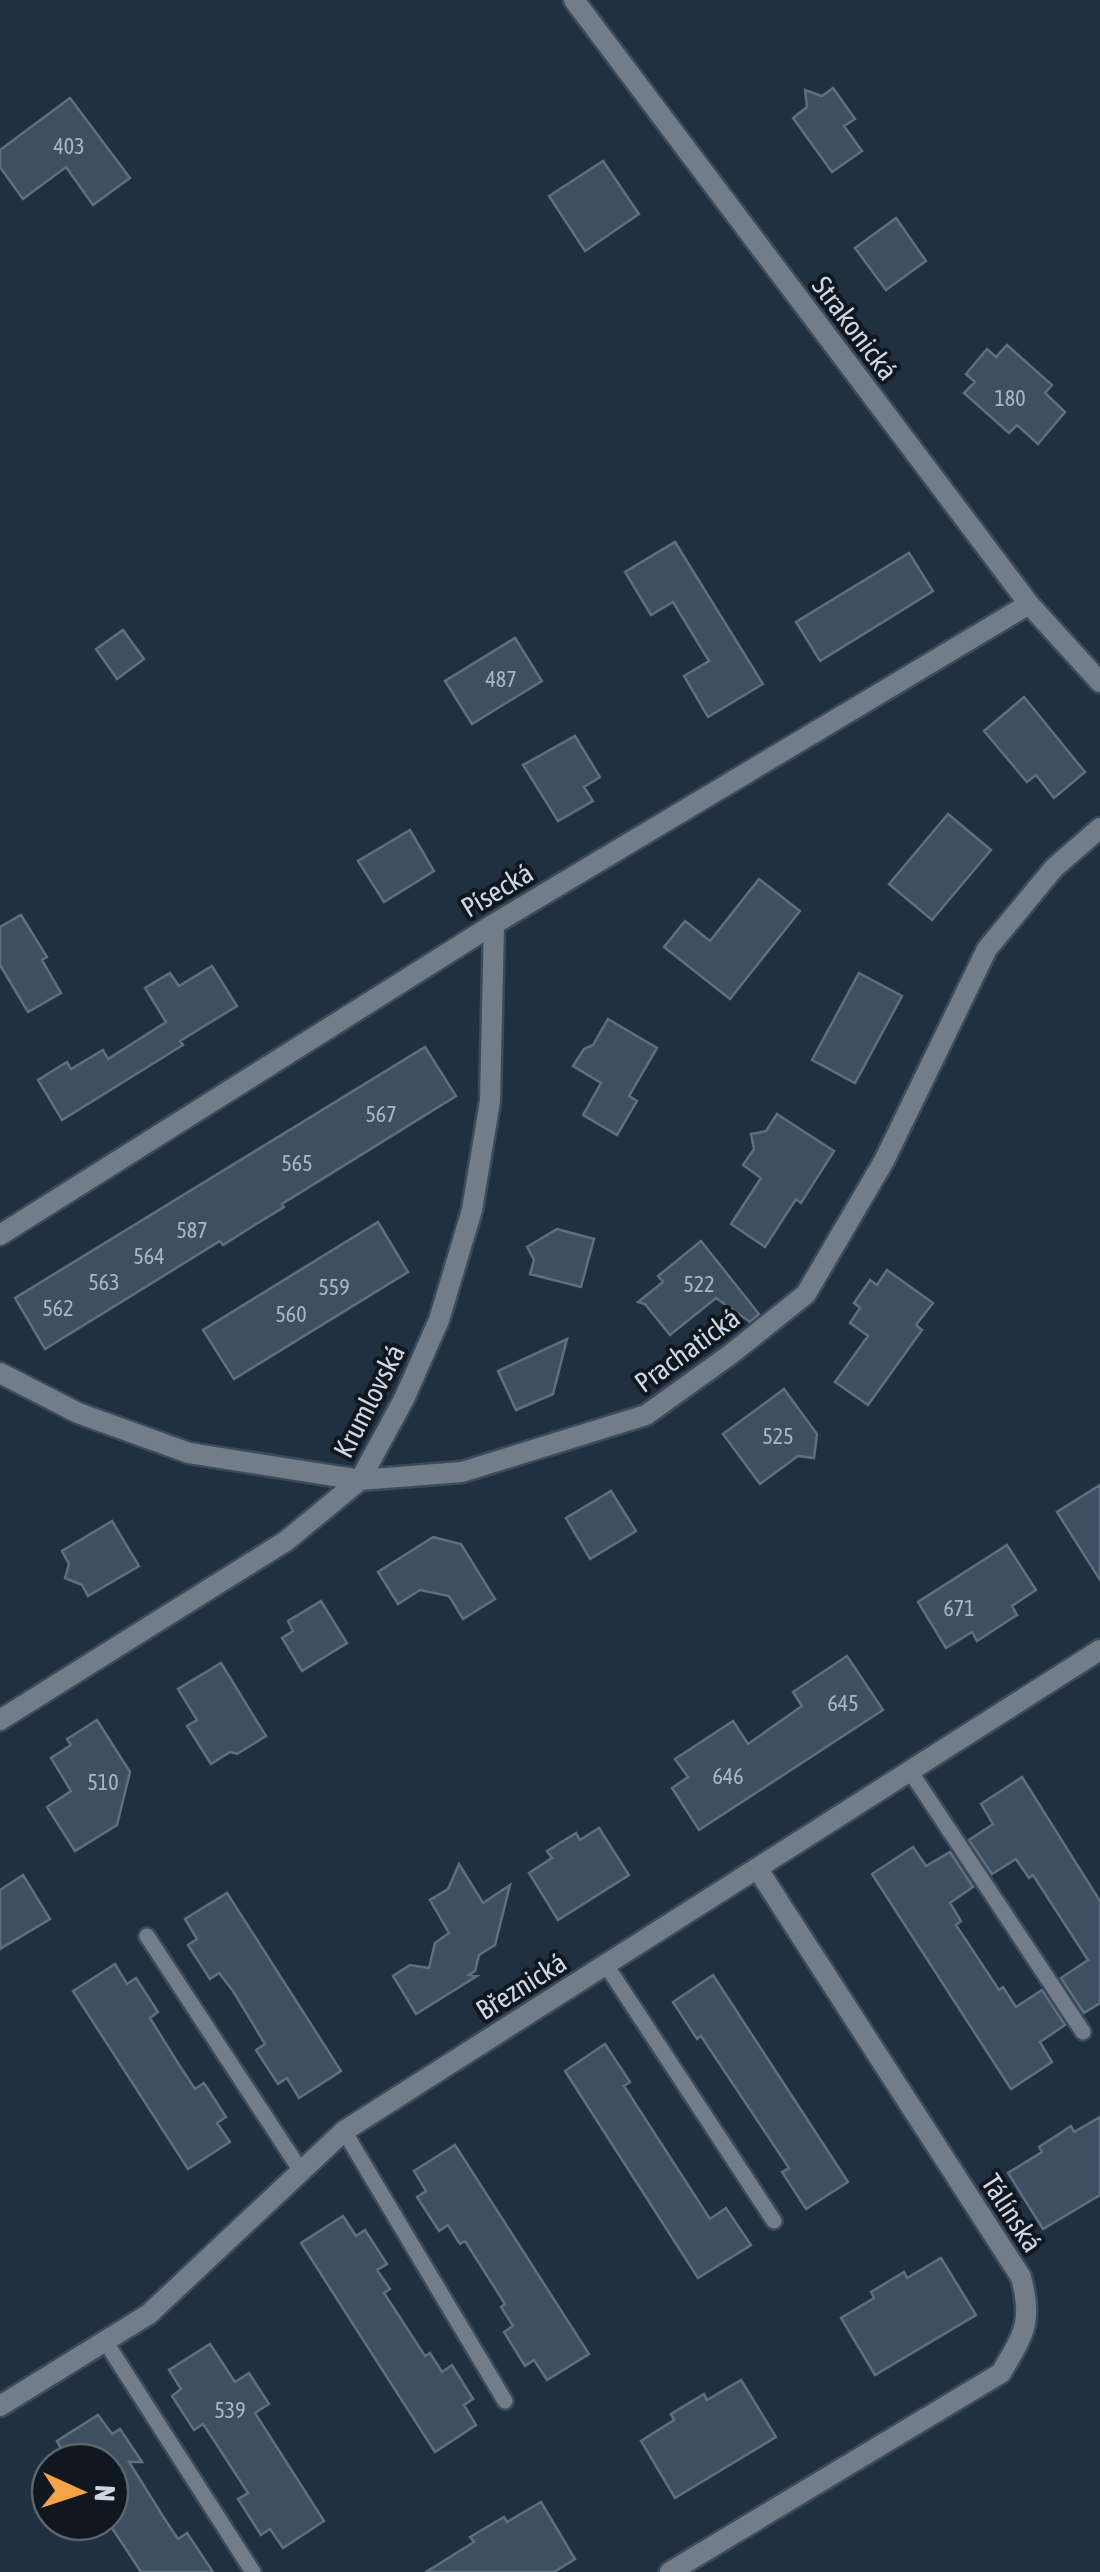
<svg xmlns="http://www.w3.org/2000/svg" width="1100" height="2572" font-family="'Asap Condensed',sans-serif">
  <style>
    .building { fill: #3e4f62; stroke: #5d6f83; stroke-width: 2.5 }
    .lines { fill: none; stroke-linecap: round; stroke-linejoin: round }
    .service-casing { stroke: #3c4b5b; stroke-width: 20 }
    .minor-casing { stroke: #3c4b5b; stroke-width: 25 }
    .service { stroke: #737d8a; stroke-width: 15 }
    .minor { stroke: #737d8a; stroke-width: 20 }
    .labels { text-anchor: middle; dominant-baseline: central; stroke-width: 8; stroke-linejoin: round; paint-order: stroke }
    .number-label { font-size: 22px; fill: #aab5c3 }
    .street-label { font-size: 28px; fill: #ced7e3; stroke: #10171f }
  </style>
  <rect width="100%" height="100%" fill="#203041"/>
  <path class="building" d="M833,88l22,31 -11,7 18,25 -30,21 -39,-54 14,-11 -2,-17 17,6z
    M70,98l60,80 -37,27 -27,-38 -43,32 -23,-32v-17z
    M603,161l36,53 -54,37 -36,-55z
    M896,218l30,43 -40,29 -31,-42z
    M1007,345l45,40 -7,8 20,19 -27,32 -21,-19 -8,8 -45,-40 11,-11 -9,-8 21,-25 9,8z
    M675,542l88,142 -55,33 -24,-41 25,-15 -36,-59 -22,13 -26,-43z
    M909,553l24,38 -113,70 -24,-39z
    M123,630l21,29 -27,20 -21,-30z
    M515,638l27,43 -70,43 -27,-43z
    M1024,697l61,75 -31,26 -18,-23 -9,7 -43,-51z
    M575,736l25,41 -16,10 9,14 -35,20 -35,-56z
    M948,814l43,36 -59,70 -43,-36z
    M410,830l24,41 -50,31 -26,-41z
    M759,879l41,32 -70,88 -66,-52 21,-26 25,20z
    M21,915l26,42 -5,3 19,33 -33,19 -28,-47v-38z
    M212,966l25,40 -57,35 3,4 -121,75 -24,-40 29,-18 4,7 32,-19 5,9 58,-37 -21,-34 25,-15 9,13z
    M859,973l43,23 -47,87 -43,-23z
    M608,1019l49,29 -28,48 8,5 -20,34 -34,-20 18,-32 -28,-17 11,-17 9,-4z
    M425,1047l31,49 -174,108 2,3 -31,19 -30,19 -3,-4 -175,108 -30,-51z
    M777,1114l57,37 -33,52 -5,-4 -31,48 -34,-23 30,-46 -18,-13 11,-16 -3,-15 15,-3z
    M378,1222l30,50 -174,107 -31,-49z
    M557,1229l37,10 -13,48 -51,-13 4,-14 -7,-13z
    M701,1241l58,73 -9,8 -34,-24 -46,37 -25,-31 -7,-2 25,-20 -5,-6z
    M887,1270l46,33 -17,22 6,5 -54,75 -33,-23 33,-46 -18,-13 10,-15 -6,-5 16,-23 7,5z
    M567,1339l-14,55 -37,16 -18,-39z
    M784,1389l33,45 -3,24 -16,-2 -38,28 -37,-50z
    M1100,1485v95l-43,-68z
    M611,1491l25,40 -46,28 -24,-41z
    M112,1521l27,45 -51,30 -6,-11 -17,-7 4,-14 -7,-13z
    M433,1537l28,7 34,55 -32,20 -14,-23 -29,-6 -22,14 -20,-32z
    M1007,1545l29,45 -24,16 5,9 -40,26 -5,-9 -26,16 -28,-46z
    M321,1601l26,42 -45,28 -20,-33 11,-7 -5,-10z
    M847,1656l36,54 -184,120 -27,-42 16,-11 -13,-18 58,-38 15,23 54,-38 -9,-14z
    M221,1663l45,73 -29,18 -7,-2 -19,12 -24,-38 10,-6 -19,-31z
    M97,1720l33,52 -13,53 -42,26 -28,-44 24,-16 -20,-33 20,-13 -4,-6z
    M1022,1777l78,124v102l-16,10 -23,-35 27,-18 -55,-85 -4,3 -13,-19 -24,15 -23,-34 24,-16 -12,-20z
    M599,1828l30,47 -71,45 -29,-47 23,-15 -5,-7 29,-18 4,7z
    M913,1847l13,19 24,-14 23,35 -23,16 11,18 -5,4 43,65 4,-3 13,20 26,-17 23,35 -25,17 12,20 -41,27 -139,-215z
    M459,1864l24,39 27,-18 -15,60 -16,10 -4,16 -6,4 8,1 -61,38 -23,-38 17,-11 19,3 6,-25 14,-10 -19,-33 18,-11z
    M23,1875l27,44 -50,30v-59z
    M227,1893l114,178 -42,27 -12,-20 -9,6 -22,-34 9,-6 -32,-53 -14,-18 -9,6 -22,-34 9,-6 -12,-20z
    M115,1964l12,20 9,-6 22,34 -8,6 26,42 19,29 9,-6 22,34 -9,6 13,19 -42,27 -115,-178z
    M713,1975l135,207 -42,27 -24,-37 7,-4 -88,-132 -4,3 -24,-37z
    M605,2044l25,38 -6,4 86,133 16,-11 25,37 -53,33 -133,-207z
    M1100,2117v78l-57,34 -35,-56 34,-21 -3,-5 32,-21 3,6z
    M455,2145l134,209 -42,26 -13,-20 -9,6 -21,-34 9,-6 -12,-19 4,-3 -40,-63 -5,3 -12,-19 -9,6 -22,-34 9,-6 -12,-20z
    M343,2216l13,20 9,-6 22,34 -10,6 13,19 -6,4 41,63 5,-3 12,19 10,-7 21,34 -9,6 12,20 -41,27 -134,-209z
    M941,2258l35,57 -101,60 -34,-57 33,-20 -3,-6 33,-20 3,6z
    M210,2344l25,38 14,-9 20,31 -14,9 69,108 -41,27 -13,-19 -9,6 -23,-36 10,-6 -33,-51 -12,-18 -9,6 -22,-34 9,-7 -12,-19z
    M741,2380l35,57 -101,61 -34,-57 33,-21 -3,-6 33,-20 3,6z
    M98,2415l14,19 8,-5 22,33h-13l37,59 12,18 9,-6 26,39h-72l-31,-47v-63h-42l-11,-21z
    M541,2502l34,57 -21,13h-128l48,-30 -4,-5 34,-20 3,5z"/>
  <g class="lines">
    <defs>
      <path id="service" d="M910,1771l173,261
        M147,1936l154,235
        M606,1965l168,256
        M344,2131l161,270
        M105,2341l148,231"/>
      <path id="minor" d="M574,0l455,604 71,78
        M0,1235l494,-311 535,-320
        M0,1373l78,40 111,40 171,27 102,-8 184,-57 85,-61 75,-60 78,-133 103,-212 67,-81 46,-40
        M0,1720l286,-179 74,-61 44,-81 35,-79 33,-110 18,-109 4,-177
        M0,2406l149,-92 195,-183 756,-481
        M670,2572l331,-199c23,-39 32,-51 20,-96l-264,-409"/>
    </defs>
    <use href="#service" class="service-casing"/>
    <use href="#minor" class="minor-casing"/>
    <use href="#service" class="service"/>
    <use href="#minor" class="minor"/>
  </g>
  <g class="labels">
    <g class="number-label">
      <text x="69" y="146">403</text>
      <text x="1010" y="398">180</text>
      <text x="501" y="679">487</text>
      <text x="381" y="1114">567</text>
      <text x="297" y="1163">565</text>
      <text x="192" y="1230">587</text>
      <text x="149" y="1256">564</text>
      <text x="104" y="1282">563</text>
      <text x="699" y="1284">522</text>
      <text x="334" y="1287">559</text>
      <text x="58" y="1308">562</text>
      <text x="291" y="1314">560</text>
      <text x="778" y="1436">525</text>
      <text x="959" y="1608">671</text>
      <text x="843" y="1703">645</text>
      <text x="728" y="1776">646</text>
      <text x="103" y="1782">510</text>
      <text x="230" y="2410">539</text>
    </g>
    <g class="street-label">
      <text transform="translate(855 328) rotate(53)">Strakonická</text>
      <text transform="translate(497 890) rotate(-31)">Písecká</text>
      <text transform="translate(687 1350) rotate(-36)">Prachatická</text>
      <text transform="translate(369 1401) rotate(-63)">Krumlovská</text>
      <text transform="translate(521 1986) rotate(-32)">Březnická</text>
      <text transform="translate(1012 2213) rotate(57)">Tálínská</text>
    </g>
  </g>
  <g transform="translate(80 2492) rotate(93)"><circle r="48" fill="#10171f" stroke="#5c646d" stroke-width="2.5"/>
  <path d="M0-8L18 38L0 25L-18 38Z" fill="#f6a247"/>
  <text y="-15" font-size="28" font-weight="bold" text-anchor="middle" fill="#ced7e3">N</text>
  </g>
</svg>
